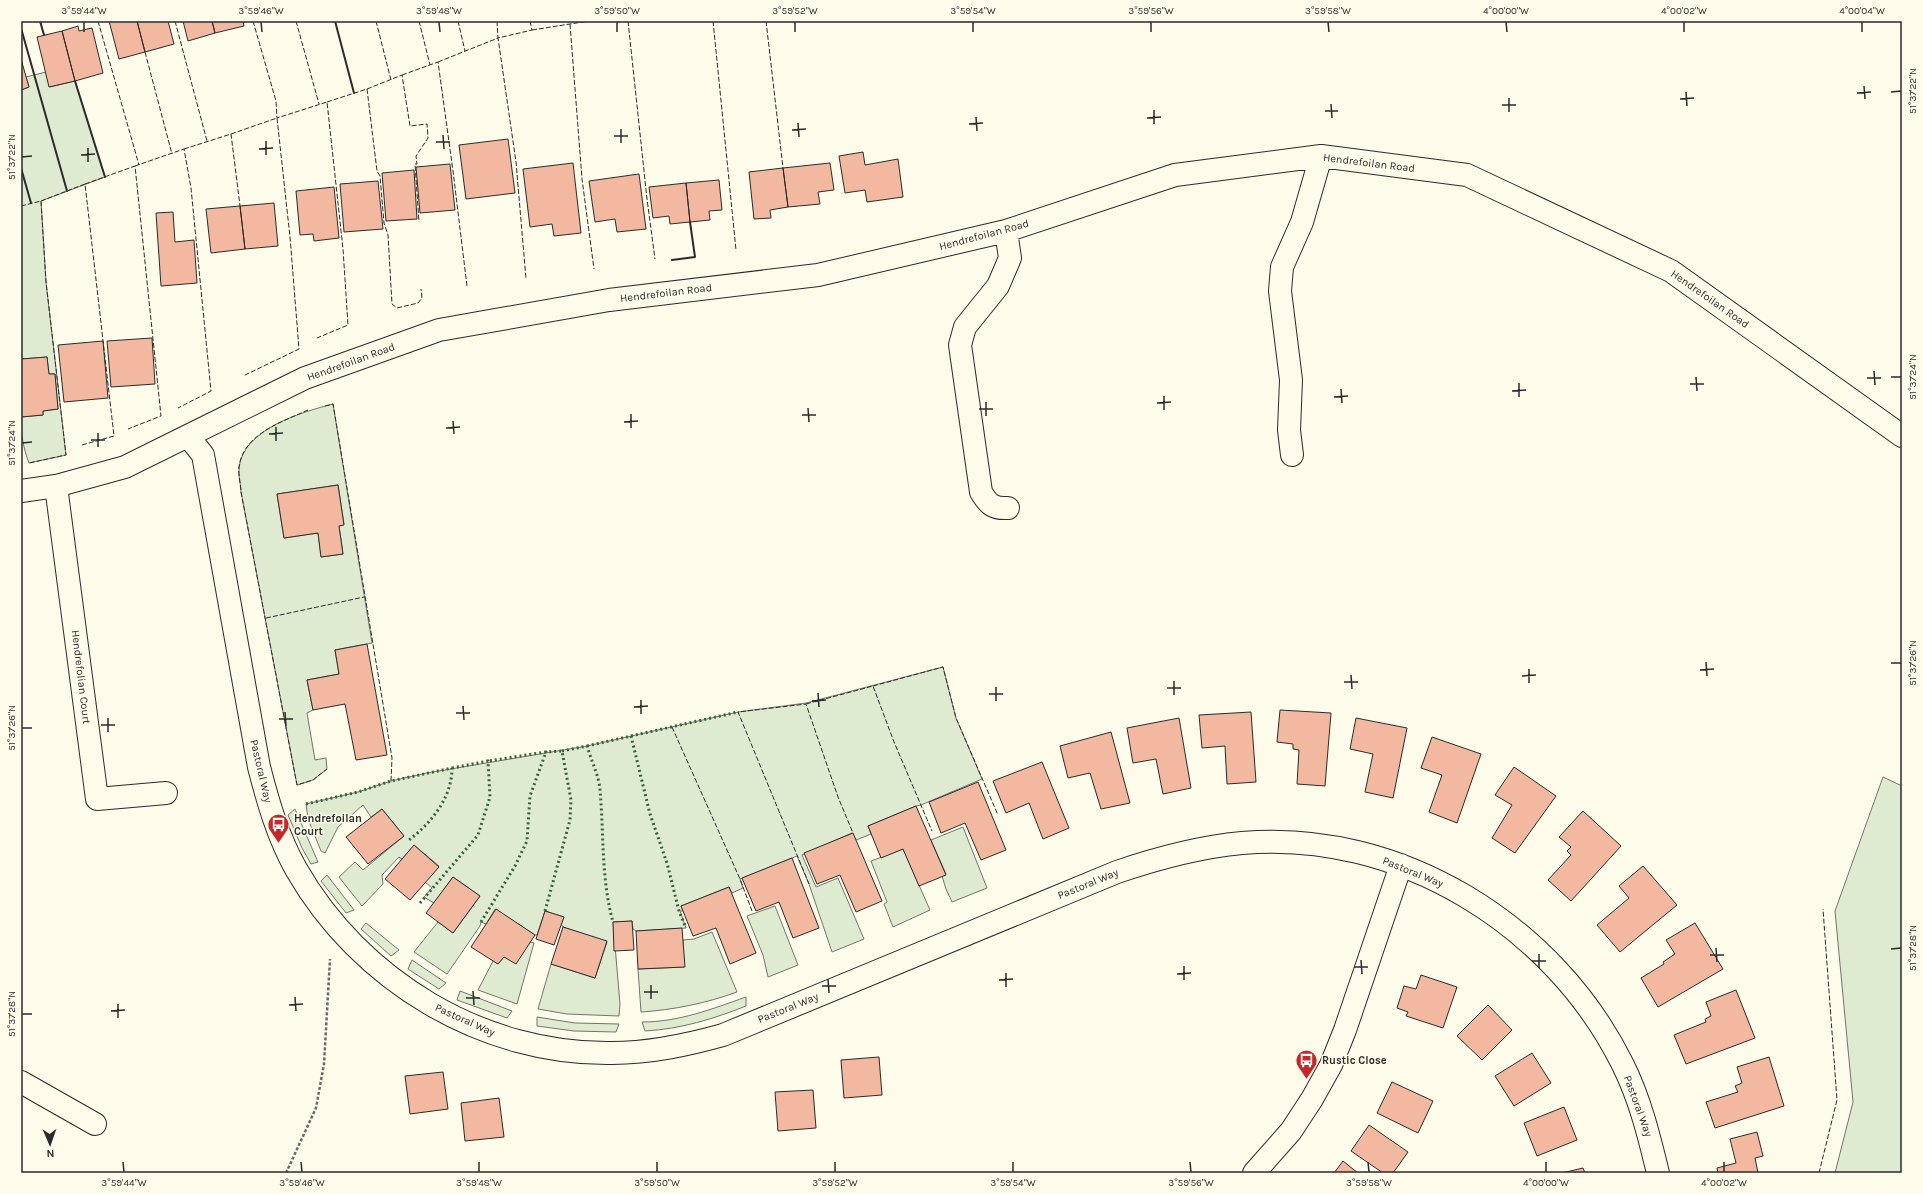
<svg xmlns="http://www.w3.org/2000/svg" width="1923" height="1194" font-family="Karla,sans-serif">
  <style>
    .green { fill: #deebd1; stroke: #74746e; fill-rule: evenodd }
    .building { fill: #f2b8a0; stroke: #2b2b2b }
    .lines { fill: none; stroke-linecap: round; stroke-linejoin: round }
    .minor-casing { stroke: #2b2b2b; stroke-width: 24 }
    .path { stroke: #6a6964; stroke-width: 2.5; stroke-dasharray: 3 2; stroke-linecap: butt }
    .minor { stroke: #fdfbea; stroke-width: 22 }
    .hedge { stroke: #34623c; stroke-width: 3; stroke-dasharray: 2 3; stroke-linecap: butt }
    .fence { stroke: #2b2b2b; stroke-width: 1; stroke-dasharray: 5 2; stroke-linecap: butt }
    .wall { stroke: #2b2b2b; stroke-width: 2 }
    .ticks { fill: none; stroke: #2b2b2b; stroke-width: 1.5 }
    .labels { text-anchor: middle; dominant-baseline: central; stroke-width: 3; stroke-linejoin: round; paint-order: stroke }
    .street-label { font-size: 11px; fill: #2b2b2b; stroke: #fdfbea }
    .poi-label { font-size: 11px; font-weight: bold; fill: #2b2b2b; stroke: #fdfbea; text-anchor: start }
    .neatline { fill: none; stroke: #2b2b2b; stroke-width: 1.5 }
    .ticks-label { font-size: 10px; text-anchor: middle; fill: #2b2b2b }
  </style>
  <rect width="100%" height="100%" fill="#fdfbea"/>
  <path class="green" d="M46,72l4,15 25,-6 30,96 -64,24 5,81 20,173 -37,8c-6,-15 -8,-30 -8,-46l22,-2v-4l15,-2 -3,-35h-6l-2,-17 -26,2v-269l8,-3 -3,-10z
    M333,404l39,239 -37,7 4,24 -32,6 6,30 -6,3 8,47 11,-2 1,11 -14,11 -16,5 -56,-293c0,-7 -3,-17 -2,-24 4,-39 63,-56 94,-64zM338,485l6,39 -5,2 4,28 -22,3 -3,-24 -34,5 -7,-44z
    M943,667l13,51 26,61 -61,26 -5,1 -48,20 3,8 -15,6 -4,-7 -50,22 14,32 22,-9 26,61 -32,13 -23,-68 -12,-28 -57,23 3,9 -11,5 -3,-6 -48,19 2,5h-3l6,17 -50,3 -3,-2 -1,-8 -19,1 7,82 -1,12 -52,-2 -29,-5 13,-45 44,14 12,-36 -44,-15 -2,-3 3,-7 -19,-6 -8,24h-2l-40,-26 -9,15 -5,-2 -1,4 -33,48 -33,-22 24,-30 15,11 27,-37 -27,-19 -19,26 -10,-6 8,-9 -7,-6 14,-16 -25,-21 -12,14 -3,-2 -17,18 1,9 -21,22 -23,-29 16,-15 8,8 41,-34 -22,-27 -11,8 -8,-12 -25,22 -13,26 -4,-2 -13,-32 -2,-15 52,-12 33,-11 36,-8 160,-27 151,-34 68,-9z
    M1883,777l19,9v387h-67l18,-71 -18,-191z
    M295,809l23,53 -7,2 -9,-16 -14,-33z
    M963,827l24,61 -35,14 -6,-13 -4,-13 4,-2 -15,-34z
    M903,849l27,61 -37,17 -9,-23 3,-2 -16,-41z
    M327,875l27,35 -8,3 -25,-32z
    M775,906l23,59 -30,12 -5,-22 -16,-39z
    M366,923l33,27 -8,6 -30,-27z
    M712,932l25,60c-30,11 -64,18 -96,20l-3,-43 46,-2 -1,-27 11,-1z
    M530,942l4,1 -17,61 -39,-14 15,-29 5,3 6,-7z
    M412,960l34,23 -7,6 -31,-20z
    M460,991l52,20 -5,7 -50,-18z
    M746,997v9c-33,13 -65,23 -101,25l-3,-9c37,0 70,-13 104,-25z
    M537,1017l38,6 44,1 -3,8 -42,-1 -37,-5z"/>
  <path class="building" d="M109,21h28l8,31 -26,7z
    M137,21h31l6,23 -29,8z
    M183,21h29l3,12 -27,8z
    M212,21h31l1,5 -29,7z
    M78,26l1,5 13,-3 11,45 -28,8 -13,-50z
    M62,31l13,50 -26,6 -12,-50z
    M21,59l8,28 -8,3z
    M508,139l7,54 -49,6 -7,-54z
    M863,152l2,13 33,-6 5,38 -36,5 -2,-12 -20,3 -6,-37z
    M573,163l8,70 -27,3 -2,-12 -22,3 -7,-58z
    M830,163l4,27 -16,2 2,12 -32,3 -5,-39z
    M450,164l5,46 -35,3 -4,-46z
    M783,168l5,39 -18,3 1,8 -17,1 -5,-47z
    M414,170l3,49 -31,2 -4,-48z
    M639,174l7,55 -29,3 -2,-13 -20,3 -6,-41z
    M719,180l3,30 -13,1 1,9 -20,2 -4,-39z
    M378,181l5,48 -39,3 -4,-48z
    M686,183l4,39 -20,2 -1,-8 -16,2 -4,-31z
    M334,187l5,51 -25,3 -1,-7 -13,1 -4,-44z
    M274,203l4,43 -33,3 -5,-43z
    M240,206l5,43 -34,4 -5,-44z
    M173,212l2,30 19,-2 3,43 -36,3 -5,-73z
    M152,338l3,46 -44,3 -4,-46z
    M103,341l5,57 -44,4 -6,-57z
    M47,357l2,17h6l3,35 -15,2v4l-22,2v-58z
    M338,485l6,40 -5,1 4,28 -22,3 -3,-24 -34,5 -7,-44z
    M367,644l20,111 -31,5 -11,-56 -32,6 -6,-30 32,-6 -4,-24z
    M1280,710l51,3 -6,73 -28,-2 2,-34 -6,-1v-5l-16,-2z
    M1251,712l5,70 -29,2 -2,-38 -23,2 -3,-33z
    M1179,718l12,70 -28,6 -7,-35 -23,4 -6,-35z
    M1356,718l51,10 -14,70 -28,-6 8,-38 -23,-5z
    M1111,732l19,71 -29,6 -11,-36 -22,5 -8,-32z
    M1432,737l49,17 -24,69 -28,-11 13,-37 -21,-7z
    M1042,762l27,66 -26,11 -14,-36 -23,10 -13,-32z
    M1514,767l42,29 -41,57 -23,-15 20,-33 -17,-10z
    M978,782l28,68 -25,10 -16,-37 -24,10 -12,-31z
    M916,806l30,69 -27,11 -16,-37 -22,9 -13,-32z
    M382,809l22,27 -36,28 -22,-27z
    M1583,811l38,35 -50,55 -23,-21 23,-25 -4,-4 4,-4 -12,-10z
    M853,833l29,68 -26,11 -16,-37 -23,9 -13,-31z
    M414,845l25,22 -29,33 -25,-21z
    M792,858l27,70 -26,10 -14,-36 -23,9 -14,-33z
    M1643,866l34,39 -57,47 -23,-27 32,-27 -10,-12z
    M453,877l27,19 -27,37 -27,-20z
    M729,887l27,66 -26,11 -14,-36 -23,8 -12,-30z
    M496,909l39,26 -19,29 -12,-7 -6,7 -27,-17z
    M545,911l19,6 -10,28 -18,-6z
    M632,921l2,29 -20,1 -1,-29z
    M1695,923l28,46 -65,38 -17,-29 23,-14 -1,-2 12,-8 -9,-14z
    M563,927l44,14 -12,37 -44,-14z
    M682,928l3,39 -47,2 -2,-38z
    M1421,975l36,12 -14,41 -37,-12 2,-4 -11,-4 7,-22 12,3z
    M1736,990l19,48 -69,26 -12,-29 32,-13 -1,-3 6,-3 -5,-14z
    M1488,1005l24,25 -30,30 -25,-24z
    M1532,1053l19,30 -37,23 -19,-30z
    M879,1057l3,38 -38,3 -3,-38z
    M1769,1057l15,49 -69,22 -9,-26 32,-10 -3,-6 7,-3 -5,-16z
    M443,1072l5,37 -38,5 -5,-38z
    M1392,1082l41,19 -15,32 -41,-20z
    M813,1090l3,38 -38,3 -3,-39z
    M499,1098l5,39 -39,4 -4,-38z
    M1564,1107l13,33 -40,16 -13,-33z
    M1369,1125l39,27 -15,21h-10l-32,-22z
    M1757,1132l6,24 -8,2 3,15h-40l-1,-5 19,-5 -6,-24z
    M1343,1161l15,12h-24z
    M1583,1168l2,5h-23z"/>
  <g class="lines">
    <defs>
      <path id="minor" d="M1006,231l4,27 -12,28 -33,41 -5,18 21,147c7,12 12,17 27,16
        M188,436l15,19 56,312c9,35 19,70 37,102 64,112 187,186 316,184 39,0 75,-8 111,-18l394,-163c41,-14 82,-25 125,-29 157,-14 312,82 381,222 17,34 26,71 35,108
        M1292,455l-3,-25 2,-50 -11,-89 2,-24 20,-45 19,-66
        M56,486l41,313 69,-6
        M21,491l35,-5 69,-19 180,-89 134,-48 170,-30 209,-25 188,-44 169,-56 146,-19 146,19 204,96 231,165
        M21,1082l74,42
        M1254,1173l37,-42 21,-32 19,-34 14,-35 56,-165"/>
    </defs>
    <use href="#minor" class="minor-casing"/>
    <path class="path" d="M286,1173l30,-65 8,-44 6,-105"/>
    <use href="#minor" class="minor"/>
    <path class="hedge" d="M631,736l107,-24
      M587,746l44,-10 19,78 17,49 12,48 7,17
      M562,751l25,-5c4,14 12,30 13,44 4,44 1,89 13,132
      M306,804l52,-12 33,-11 61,-13c0,30 -21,55 -43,72
      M420,903l58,-68 12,-38 -2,-36 -36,7
      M545,911l25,-91 1,-20 -9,-49 -16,1
      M481,922l34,-56 12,-25 3,-45 16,-44 -58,9"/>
    <path class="fence" d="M98,21l41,144
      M175,21l32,120
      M253,21l23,80 1,17 50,-16 16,147 5,76 -31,13
      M296,21l23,83
      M376,21l15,59
      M419,21l11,44
      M458,21l7,30
      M497,21l1,17 34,-8 -2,-9
      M628,21l19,178 8,60
      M713,21l23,229
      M766,21l17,147
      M570,24l12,155 12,90
      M532,30l57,-9
      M145,52l27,102
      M438,62l60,-24 18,124 10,117
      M402,75l36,-13 15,109 14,115
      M367,89l35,-14 8,51 17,-2 1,14 -12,18 1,8h-2l4,58
      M327,102l40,-13 10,82 3,5 4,47 4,12 4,69 5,4 21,-5 4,-5 -1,-9
      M231,134l46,-16 13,119 9,112 -56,27
      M184,149l47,-15 9,72
      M135,166l49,-17 7,39 20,203 -33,17
      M85,184l50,-18 26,250 -33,13
      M41,201l44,-17 29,252 -32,9
      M21,206l20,-5 5,81 20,173 -37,8
      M325,406l8,-2 59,354 -1,23
      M308,410c-26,12 -65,24 -69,57 -1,8 2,18 2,25l56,293 16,-5 14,-11
      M266,618l98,-21
      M873,686l70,-19 13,51 42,97
      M806,704l67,-18 21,56 38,89
      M672,727l68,152 12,32
      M809,884l-71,-172 68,-8 32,93 15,36
      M1819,1173l18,-73 -14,-191"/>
    <path class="wall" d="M40,21l4,14
      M335,21l19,72
      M21,28l46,163
      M75,81l30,96
      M21,168l10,35
      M672,260l23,-3 -5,-35"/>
  </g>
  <path class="ticks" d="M84,22v10M261,22l1,10M439,22l1,10M617,22v10M795,22v10M973,22v10M1151,22v10M1328,22l1,10M1506,22l1,10M1684,22v10M1862,22v10M1864,86l1,13M1686,92l1,14M1891,92l10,-1M1857,93l14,-1M1509,98v14M1680,99l14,-1M1331,104l1,14M1502,105h14M1154,110v14M1325,111h13M976,117l1,14M1147,118l14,-1M798,123l1,14M969,124l14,-1M621,129v14M792,130l14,-1M443,135l1,14M614,136h14M266,141v14M436,142h14M88,148v14M259,149l14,-1M81,155l14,-1M22,157l10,-1M1874,371l1,14M1696,377l1,14M1891,377h10M1867,378h14M1519,383v14M1690,384h14M1341,389l1,14M1512,391l14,-1M1164,396v14M1334,397l14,-1M986,402v14M1157,403l14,-1M808,408l1,14M979,409h14M631,414v14M802,415h14M453,421l1,13M624,422l14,-1M276,427v14M446,428l14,-1M98,433v14M269,434l14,-1M91,440h14M22,443l10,-1M1706,662l1,14M1891,663h10M1529,669v14M1700,670l14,-1M1351,675l1,14M1522,676l14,-1M1174,681v14M1344,682h14M996,687v14M1167,688h14M818,693l1,14M989,694h14M641,700v14M812,701l14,-1M463,706l1,14M634,707l14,-1M285,712l1,14M456,713h14M108,718v14M279,719h14M101,725h14M22,728h10M1716,948l1,14M1891,949l10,-1M1539,954v14M1710,955h14M1361,960l1,14M1532,961h14M1184,966v14M1354,967h14M1006,973v14M1177,974l14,-1M828,979l1,14M999,980l14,-1M651,985v14M822,986h14M473,991l1,14M644,992h14M295,997l1,14M466,998h14M118,1004v14M289,1005l14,-1M111,1011l14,-1M22,1014h10M123,1162l1,10M301,1162l1,10M479,1162v10M657,1162v10M835,1162v10M1013,1162v10M1190,1162l1,10M1368,1162l1,10M1546,1162v10M1724,1162v10"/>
  <defs>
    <symbol id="bus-pin" viewBox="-11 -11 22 30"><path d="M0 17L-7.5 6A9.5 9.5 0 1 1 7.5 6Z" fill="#c62828" stroke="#fdfbea"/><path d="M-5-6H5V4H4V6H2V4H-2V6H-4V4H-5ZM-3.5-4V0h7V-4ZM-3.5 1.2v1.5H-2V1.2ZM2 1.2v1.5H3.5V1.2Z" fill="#fff"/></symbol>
  </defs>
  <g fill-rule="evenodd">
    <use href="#bus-pin" x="266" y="812" width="25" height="34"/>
    <use href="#bus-pin" x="1294" y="1048" width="25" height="34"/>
  </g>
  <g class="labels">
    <g class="street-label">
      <text transform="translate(1369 163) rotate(7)">Hendrefoilan Road</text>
      <text transform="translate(984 235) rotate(-15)">Hendrefoilan Road</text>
      <text transform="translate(666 293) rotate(-7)">Hendrefoilan Road</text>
      <text transform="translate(1710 299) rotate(35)">Hendrefoilan Road</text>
      <text transform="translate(351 362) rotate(-20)">Hendrefoilan Road</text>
      <text transform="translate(81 677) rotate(83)">Hendrefolian Court</text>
      <text transform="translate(261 771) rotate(77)">Pastoral Way</text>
      <text transform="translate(1413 872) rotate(22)">Pastoral Way</text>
      <text transform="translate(1088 884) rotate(-22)">Pastoral Way</text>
      <text transform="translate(788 1008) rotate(-22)">Pastoral Way</text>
      <text transform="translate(465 1020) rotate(24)">Pastoral Way</text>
      <text transform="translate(1638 1106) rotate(70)">Pastoral Way</text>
    </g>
    <g class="poi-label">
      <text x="294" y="818">Hendrefoilan<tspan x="294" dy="13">Court</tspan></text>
      <text x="1322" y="1060">Rustic Close</text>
    </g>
  </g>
  <rect width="1923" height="1194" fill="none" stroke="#fdfbea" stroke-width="44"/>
  <g transform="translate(50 1144) rotate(178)" stroke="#fdfbea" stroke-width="3" paint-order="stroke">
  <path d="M0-3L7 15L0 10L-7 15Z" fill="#2b2b2b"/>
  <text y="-6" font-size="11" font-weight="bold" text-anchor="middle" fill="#2b2b2b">N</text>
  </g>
  <rect x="22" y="22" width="1879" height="1150" class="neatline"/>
  <g class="ticks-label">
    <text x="84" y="14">3°59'44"W</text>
    <text x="261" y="14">3°59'46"W</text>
    <text x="439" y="14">3°59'48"W</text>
    <text x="617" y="14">3°59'50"W</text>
    <text x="795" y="14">3°59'52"W</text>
    <text x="973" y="14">3°59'54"W</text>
    <text x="1151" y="14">3°59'56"W</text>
    <text x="1328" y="14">3°59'58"W</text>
    <text x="1506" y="14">4°00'00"W</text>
    <text x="1684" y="14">4°00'02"W</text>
    <text x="1862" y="14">4°00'04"W</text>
    <text transform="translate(1912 91) rotate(-90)" y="4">51°37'22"N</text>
    <text transform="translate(11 157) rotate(-90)" y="4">51°37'22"N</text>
    <text transform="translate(1912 377) rotate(-90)" y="4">51°37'24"N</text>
    <text transform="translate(11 443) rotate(-90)" y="4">51°37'24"N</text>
    <text transform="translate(1912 663) rotate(-90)" y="4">51°37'26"N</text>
    <text transform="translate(11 728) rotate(-90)" y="4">51°37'26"N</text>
    <text transform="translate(1912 948) rotate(-90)" y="4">51°37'28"N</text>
    <text transform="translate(11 1014) rotate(-90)" y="4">51°37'28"N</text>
    <text x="124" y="1186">3°59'44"W</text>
    <text x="302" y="1186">3°59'46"W</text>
    <text x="479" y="1186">3°59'48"W</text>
    <text x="657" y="1186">3°59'50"W</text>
    <text x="835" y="1186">3°59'52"W</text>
    <text x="1013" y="1186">3°59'54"W</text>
    <text x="1191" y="1186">3°59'56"W</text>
    <text x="1369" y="1186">3°59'58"W</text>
    <text x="1546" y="1186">4°00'00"W</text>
    <text x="1724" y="1186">4°00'02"W</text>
  </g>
</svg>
